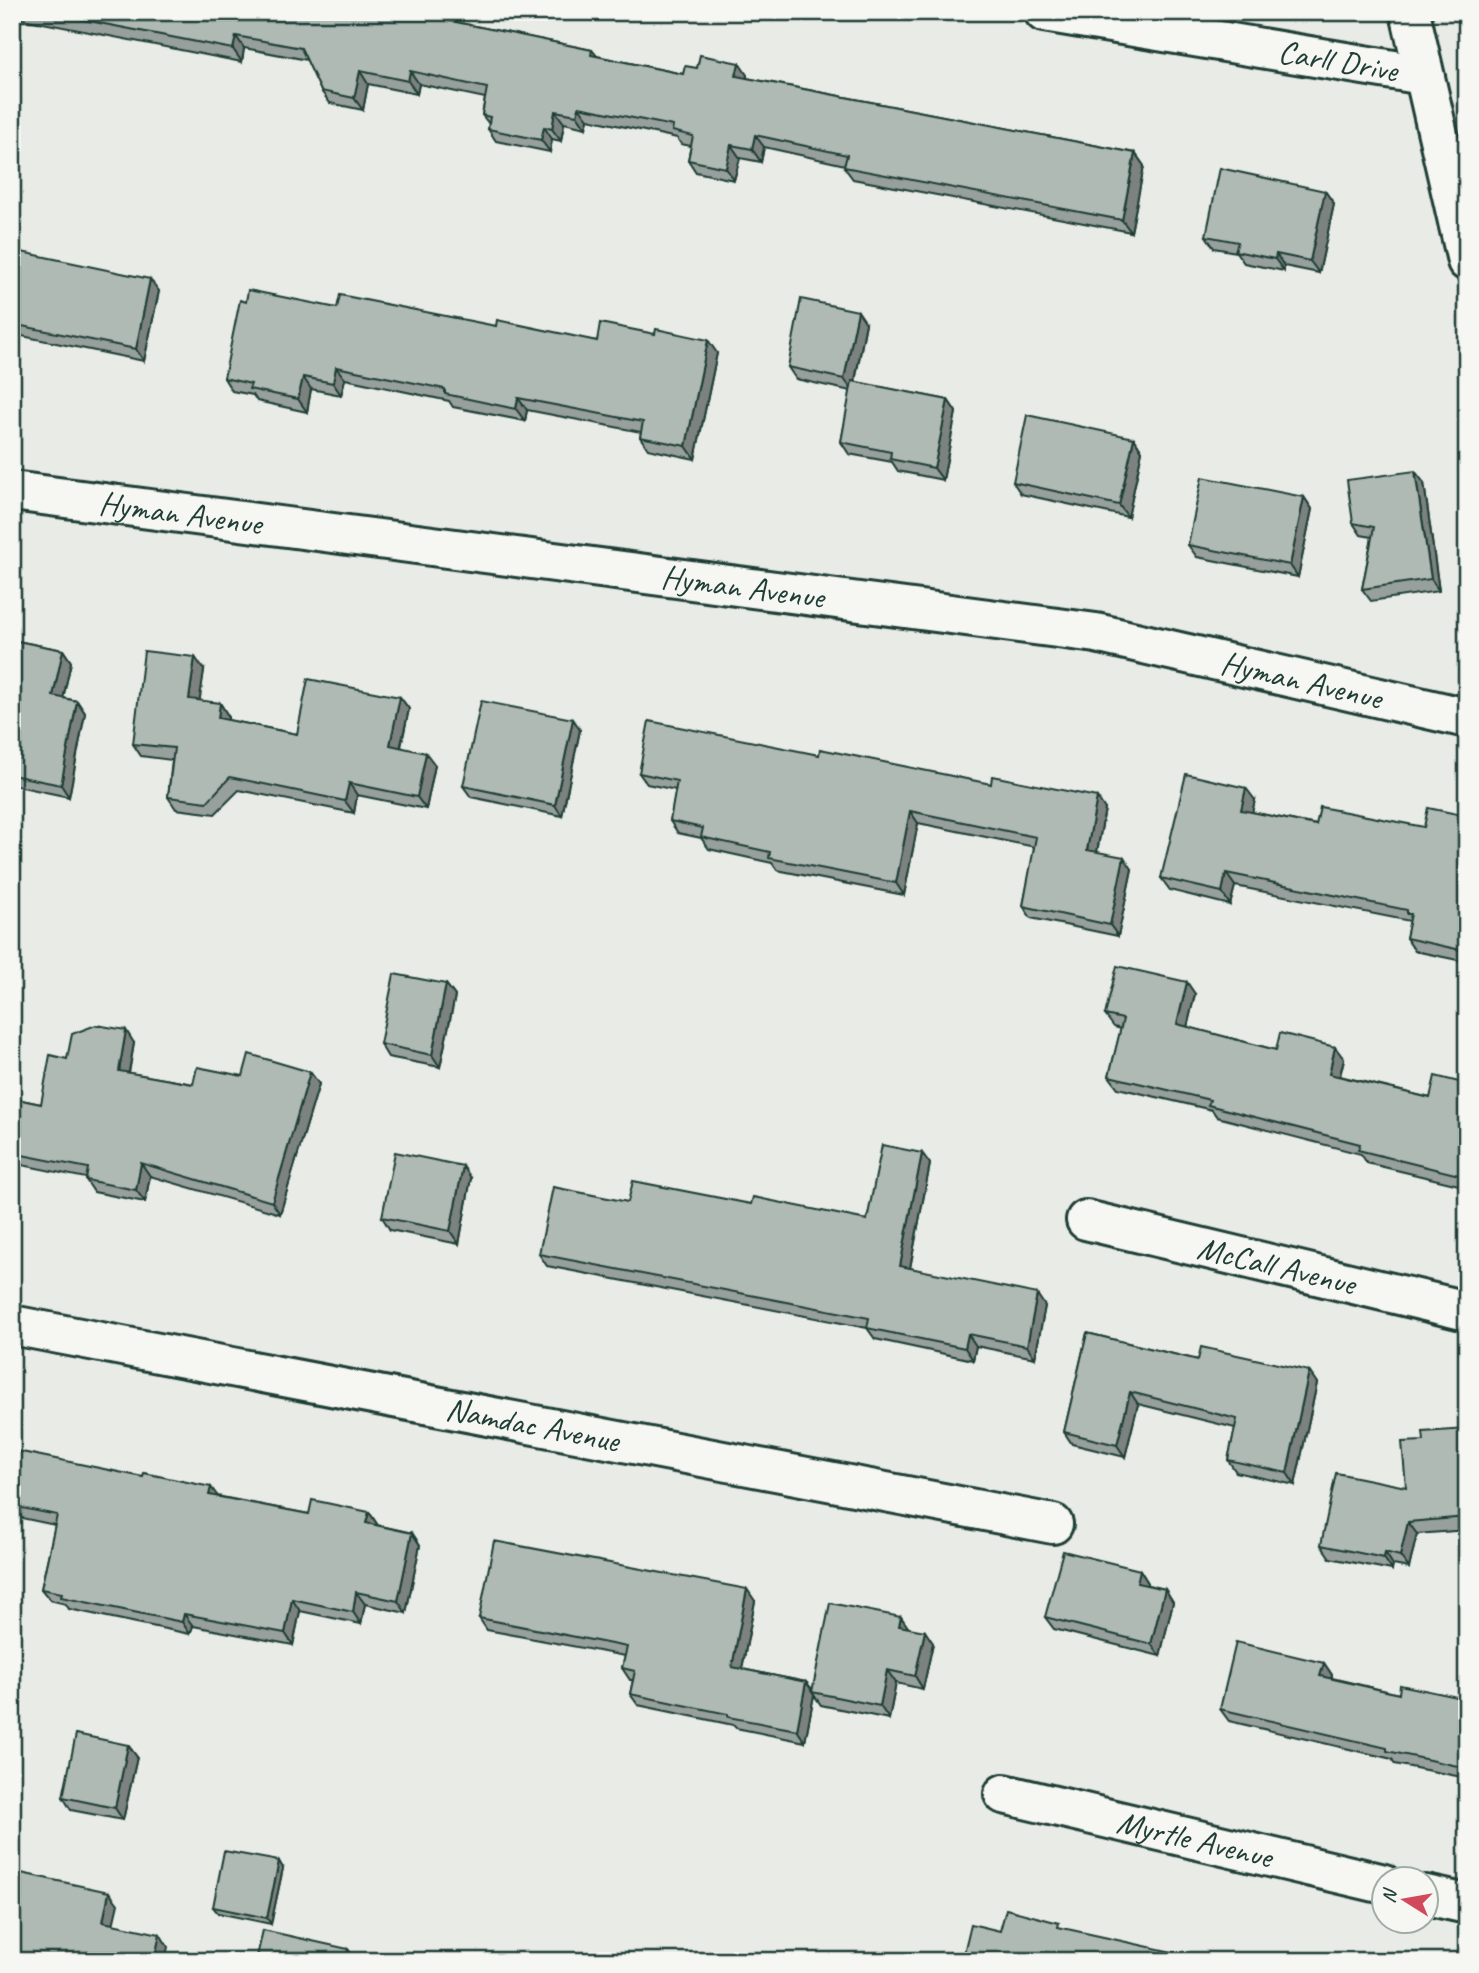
<svg xmlns="http://www.w3.org/2000/svg" width="1479" height="1973" font-family="Caveat,sans-serif">
  <style>
    .lines { fill: none; stroke-linecap: round; stroke-linejoin: round }
    .minor-casing { stroke: #1f3d34; stroke-width: 44 }
    .minor { stroke: #f6f6f2; stroke-width: 38 }
    .wall { fill: #97a09c; stroke: #1f3d34; stroke-width: 2 }
    .shaded-wall { fill: #7b827f; stroke: #1f3d34; stroke-width: 2 }
    .building { fill: #b0bab5; stroke: #1f3d34; stroke-width: 2 }
    .labels { text-anchor: middle; dominant-baseline: central; stroke-width: 5; stroke-linejoin: round; paint-order: stroke }
    .street-label { font-size: 33px; fill: #1f3d34; stroke: #f6f6f2 }
  </style>
  <rect width="100%" height="100%" fill="#e9ebe7"/>
  <filter id="ink" filterUnits="userSpaceOnUse"><feTurbulence type="fractalNoise" baseFrequency=".0143" numOctaves="2"/><feDisplacementMap in="SourceGraphic" scale="14" xChannelSelector="R" yChannelSelector="G"/><feConvolveMatrix kernelMatrix="1 2 1 2 8 2 1 2 1" color-interpolation-filters="sRGB"/></filter>
  <g filter="url(#ink)">
    <g class="lines">
      <defs>
        <g id="minor">
          <path id="s1" d="M1044,12l380,63"/>
          <path d="M1410,12l57,249"/>
          <path id="s2" d="M12,491l1084,142 371,85"/>
          <path id="s3" d="M1086,1220l381,91"/>
          <path id="s4" d="M12,1325l1041,199"/>
          <path id="s5" d="M1004,1794l380,90"/>
          <path d="M1426,1895l41,9"/>
        </g>
      </defs>
      <use href="#minor" class="minor-casing"/>
      <use href="#minor" class="minor"/>
    </g>
    <path class="wall" d="M12,12h395l185,38 5,6 86,18 14,-6 50,7v3l388,75 9,13 -13,66 -278,-53 -9,-12 1,-2 -81,-18 -3,15 -21,-4 -6,22 -38,-8 -8,-12 3,-14 -10,-2 -4,-6 -89,-19 -2,9 -22,-5 -3,18 -9,-2 -2,13 -54,-11 -8,-12 1,-5 -7,-9 3,-17 -66,-14 -2,10 -49,-10 -5,26 -33,-7 -9,-12 -14,-31 -63,-12 -2,14 -230,-45z
      M1325,191l9,13 -15,69 -35,-7v5l-40,-8 -8,-11 -22,-4 -8,-12z
      M12,250l147,41 -15,70 -132,-27z
      M246,302l91,6 159,18 101,15 120,12 -22,106 -47,-10 -8,-12 1,-5 -114,-22 -2,11 -72,-14 -4,-6 -104,-22 -4,16 -30,-6 -4,23 -50,-11 -4,-6 -21,-4 -8,-13z
      M866,323l-11,59 93,18 8,12 -13,68 -45,-9 -6,-9 -43,-8 -8,-12 10,-51 -55,-12 -8,-12z
      M1134,438l8,13 -14,66 -107,-23 -8,-12z
      M1424,483l15,108 -68,10 -9,-12 10,-52 -11,-2 -8,-12z
      M1304,497l8,12 -14,68 -101,-20 -9,-12z
      M12,640l51,10 8,12 -8,36 14,3 8,12 -16,84 -57,-12z
      M204,670l-5,31 21,2 8,13v4l69,14 103,-37 9,12 -8,38 34,18 -9,44 -69,-14 -3,18 -115,-23 -24,24 -39,-5 -8,-12 4,-37 -31,-4 -8,-12z
      M573,719l7,11 -18,86 -91,-19 -8,-11z
      M819,755l286,54 -8,43 35,17 -14,67 -87,-18 -8,-12 12,-59 -117,-24 -14,72 -127,-25 -5,-7 -63,-14 -8,-11 -23,-5 -8,-12 6,-31 -29,-6 -8,-11z
      M1255,800l-3,12 64,13 108,2 43,-11v146l-52,-11 -9,-13 4,-17 -175,-35 -5,19 -60,-15 -9,-12z
      M446,984l9,12 -15,71 -52,-10 -8,-13z
      M1195,994l-8,33 89,23 68,9 -4,17 90,22 37,-14v103l-100,-24 -6,-9 -144,-37 -5,-7 -94,-22 -9,-12 12,-47 -7,-2 -9,-12z
      M134,1043l-5,30 64,11 50,-8 67,-4 9,12 -39,130 -130,-38 -5,26 -51,-10 -8,-12v-2l-74,-15v-65l29,6 26,-45z
      M922,1153l8,11 -20,104 135,38 -10,52 -59,-12 -3,14 -98,-21 -8,-11 -320,-62 -8,-12 89,-52 123,2 116,16z
      M471,1178l-12,66 -69,-14 -8,-13z
      M1087,1333l111,27 119,23 -22,102 -59,-13 -8,-12 7,-32 -97,-24 -13,53 -53,-13 -8,-12z
      M1467,1429v101l-50,4 -8,34 -16,-3 -1,5 -62,-12 -9,-13 85,-58 18,-46z
      M12,1450l205,46 92,18 60,-2 8,12v1l35,8 8,12 -14,68 -41,-9 -4,20 -61,-13 -7,34 -100,-19 -3,8 -121,-25 -3,-5 -16,-4 -9,-11 14,-64 -43,-9z
      M1140,1570l8,13v2l17,4 8,13 -13,54 -106,-27 -9,-12z
      M755,1601l-13,68 64,13 7,8 88,-73 7,11 25,15 -10,46 -27,-6 -7,36 -68,-14 -7,-10 -9,47 -69,-14 -3,-3 -95,-20 -8,-11 3,-14h-3l-8,-12 3,-12 -138,-26 -8,-12z
      M1324,1663l8,12v3l67,16 68,5v79l-72,-14 -3,-5 -163,-38 -9,-12z
      M128,1745l9,12 -14,63 -52,-10 -8,-13z
      M283,1868l-12,56 -53,-11 -5,-6z"/>
    <path class="shaded-wall" d="M236,36l8,12 -2,14 -9,-13z
      M739,63l8,12 -2,14 -9,-13z
      M360,71l8,13 -5,26 -9,-12z
      M410,71l9,13 -2,10 -9,-13z
      M579,107l9,12 -2,9 -9,-13z
      M555,111l9,12 -3,18 -9,-12z
      M544,127l8,12 -2,13 -9,-12z
      M755,135l9,12 -3,15 -9,-13z
      M731,145l9,13 -6,22 -8,-12z
      M1135,153l9,13 -13,66 -9,-12z
      M1325,191l9,13 -15,69 -9,-12z
      M1276,254l8,12v5l-9,-12z
      M150,279l9,12 -15,70 -8,-12z
      M858,311l8,12 -13,68 -9,-12z
      M708,340l9,13 -22,106 -9,-13z
      M336,367l9,12 -4,16 -8,-12z
      M303,377l8,12 -4,23 -9,-13z
      M518,398l9,12 -2,11 -9,-12z
      M948,400l8,12 -13,68 -9,-12z
      M1134,438l8,13 -14,66 -9,-12z
      M1415,471l9,12 15,108 -8,-12z
      M1304,497l8,12 -14,68 -8,-12z
      M63,650l8,12 -10,46 -8,-12z
      M195,657l9,13 -6,42 -9,-13z
      M400,697l9,12 -11,49 -8,-13z
      M77,701l8,12 -16,84 -8,-12z
      M220,703l8,13 -1,15 -9,-13z
      M573,719l7,11 -18,86 -7,-11z
      M426,753l9,12 -9,44 -9,-12z
      M349,783l8,12 -3,18 -9,-12z
      M1246,788l9,12 -5,22 -9,-12z
      M1097,797l8,12 -10,53 -8,-12z
      M910,811l8,12 -14,72 -8,-12z
      M1124,857l8,12 -14,67 -8,-11z
      M1226,873l9,13 -5,19 -8,-13z
      M1466,925l1,1v31l-6,-7z
      M1187,982l8,12 -10,42 -8,-12z
      M446,984l9,12 -15,71 -8,-12z
      M126,1030l8,13 -7,40 -8,-12z
      M1335,1047l9,12 -7,27 -8,-12z
      M310,1072l9,12 -39,130 -8,-12z
      M922,1153l8,11 -22,114 -8,-12z
      M141,1163l9,13 -5,26 -9,-12z
      M463,1166l8,12 -12,66 -9,-13z
      M1037,1294l8,12 -10,52 -8,-12z
      M968,1334l8,12 -3,14 -8,-12z
      M1309,1371l8,12 -22,102 -8,-12z
      M1130,1392l8,12 -13,53 -8,-12z
      M211,1487l8,11 -10,-3z
      M369,1512l8,12 -2,11 -9,-12z
      M1408,1522l9,12 -8,34 -9,-12z
      M412,1533l8,12 -14,68 -8,-12z
      M1385,1552l8,13 -1,5 -8,-12z
      M1140,1570l8,13 -3,12 -8,-12z
      M747,1589l8,12 -15,78 -8,-12z
      M1165,1589l8,13 -13,54 -9,-12z
      M356,1592l9,12 -4,20 -8,-12z
      M292,1599l8,12 -7,34 -8,-12z
      M184,1614l9,12 -3,8 -8,-12z
      M901,1617l9,13 -11,-4z
      M925,1631l8,12 -10,46 -8,-13z
      M1324,1663l8,12 -3,13 -9,-12z
      M887,1670l9,13 -7,36 -9,-13z
      M806,1682l8,11 -2,-1 2,3 -9,47 -8,-12z
      M128,1745l9,12 -14,63 -8,-12z
      M279,1861l4,7 -12,56 -4,-6z
      M12,1862l6,7 -3,13 -3,-4z
      M109,1892l9,12 -7,30 -8,-12z
      M160,1934l8,13 -3,14h-11z
      M348,1949l9,12h-11z"/>
    <path class="building" d="M43,12h364l185,38 -1,5 92,19 2,-8 12,2 3,-13 39,8 -3,13 399,77 -13,67 -278,-53 3,-12 -92,-20 -3,14 -21,-4 -5,23 -38,-8 5,-24 -21,-5 1,-5 -94,-19 -2,8 -22,-4 -3,18 -8,-2 -3,13 -53,-11 2,-12 -8,-2 5,-27 -77,-17 -2,10 -48,-10 -6,27 -33,-7 -20,-43 -65,-12 -3,13z
      M1220,168l105,23 -15,70 -34,-7 -1,5 -40,-8 3,-9 -32,-6z
      M12,250l138,29 -14,70 -124,-25z
      M248,290l89,18 3,-13 156,31 1,-6 100,21 3,-18 55,11 1,-5 52,11 -22,106 -46,-9 3,-15 -125,-24 -2,11 -71,-15v-5l-109,-22 -3,16 -30,-6 -5,22 -49,-10 2,-5 -27,-6 16,-78 6,2z
      M801,299l57,12 -14,68 -56,-12z
      M852,381l96,19 -14,68 -44,-9 1,-7 -50,-10z
      M1027,415l107,23 -15,67 -106,-23z
      M1415,471l16,108 -69,10 12,-62 -21,-4 -6,-43z
      M1202,477l102,20 -14,68 -102,-20z
      M12,640l51,10 -10,46 24,5 -16,84 -49,-10z
      M144,651l51,6 -6,42 31,4 -2,15 79,16 11,-55 92,18 -10,48 36,8 -9,44 -68,-14 -4,18 -115,-24 -23,25 -39,-5 6,-49 -41,-4z
      M481,701l92,18 -18,86 -92,-19z
      M649,721l170,34 1,-6 171,35 1,-8 105,21 -10,53 37,7 -14,68 -87,-19 13,-69 -126,-26 -14,72 -127,-25 1,-6 -69,-15 2,-9 -33,-7 7,-40 -38,-8z
      M1186,774l60,14 -5,22 75,15 4,-18 104,20 4,-19 39,8v109l-6,25 -55,-12 5,-24h-4v-4l-181,-37 -4,19 -61,-14z
      M1117,966l70,16 -10,42 99,26 4,-17 55,14 -6,27 101,24 5,-22 32,8v93l-109,-27 2,-6 -152,-39 2,-5 -101,-24 14,-57 -18,-4z
      M394,974l52,10 -14,71 -52,-11z
      M96,1025l30,5 -7,41 74,13 4,-17 46,9 6,-22 61,18 -38,130 -131,-39 -5,27 -50,-10 2,-12 -76,-15v-55l29,6 9,-49 17,4 5,-25z
      M882,1145l40,8 -22,113 137,28 -10,52 -59,-12 -3,14 -98,-20 2,-10 -330,-64 14,-67 75,15 5,-21 118,23 2,-7 114,23z
      M395,1152l68,14 -13,65 -68,-14z
      M1087,1333l111,27 3,-13 108,24 -22,102 -59,-13 9,-41 -107,-27 -13,53 -53,-13z
      M1467,1429v88l-59,5 -8,34 -15,-4 -1,6 -63,-13 15,-72 70,14 -4,-45 22,-1 -1,-9z
      M12,1450l131,27 1,-4 67,14 -2,8 100,19 3,-14 57,12 -3,11 46,10 -14,68 -42,-9 -3,20 -61,-13 -7,34 -101,-19 -2,8 -121,-25 1,-4 -21,-4 16,-74 -45,-9z
      M494,1541l253,48 -15,78 74,15 -9,48 -69,-13v-3l-98,-20 5,-23 -13,-3 5,-21 -148,-29z
      M1063,1551l77,19 -3,13 28,6 -14,55 -106,-27z
      M830,1603l71,14 -2,9 26,5 -10,45 -28,-6 -7,36 -68,-14z
      M1236,1642l88,21 -4,13 79,18 1,-9 67,14v69l-80,-17v-3l-167,-39z
      M76,1734l52,11 -13,63 -52,-11z
      M224,1851l55,10 -12,57 -54,-11z
      M12,1871l97,21 -6,30 57,12 -6,27h-142z
      M1006,1909l53,14 -1,4 155,34h-251l9,-37 29,7z
      M263,1930l85,19 -2,12h-90z"/>
  </g>
  <g class="labels">
    <g class="street-label">
      <text stroke="none"><textPath href="#s1" startOffset="298">Carll Drive</textPath></text>
      <text stroke="none"><textPath href="#s2" startOffset="170">Hyman Avenue</textPath></text>
      <text stroke="none"><textPath href="#s2" startOffset="737">Hyman Avenue</textPath></text>
      <text stroke="none"><textPath href="#s2" startOffset="1304">Hyman Avenue</textPath></text>
      <text stroke="none"><textPath href="#s3" startOffset="196">McCall Avenue</textPath></text>
      <text stroke="none"><textPath href="#s4" startOffset="530">Namdac Avenue</textPath></text>
      <text stroke="none"><textPath href="#s5" startOffset="196">Myrtle Avenue</textPath></text>
    </g>
  </g>
  <rect width="1479" height="1973" fill="none" stroke="#f6f6f2" stroke-width="42"/>
  <rect x="21" y="21" width="1437" height="1931" fill="none" stroke="#1f3d34" stroke-width="2.5" filter="url(#ink)"/>
  <g transform="translate(1405 1900) rotate(281)"><circle r="33" fill="#f6f6f2" stroke="#a0aca6" stroke-width="2"/>
  <path d="M0-5L12 26L0 18L-12 26Z" fill="#d1495b"/>
  <text y="-10" font-size="19" font-weight="bold" text-anchor="middle" fill="#1f3d34">N</text>
  </g>
</svg>
